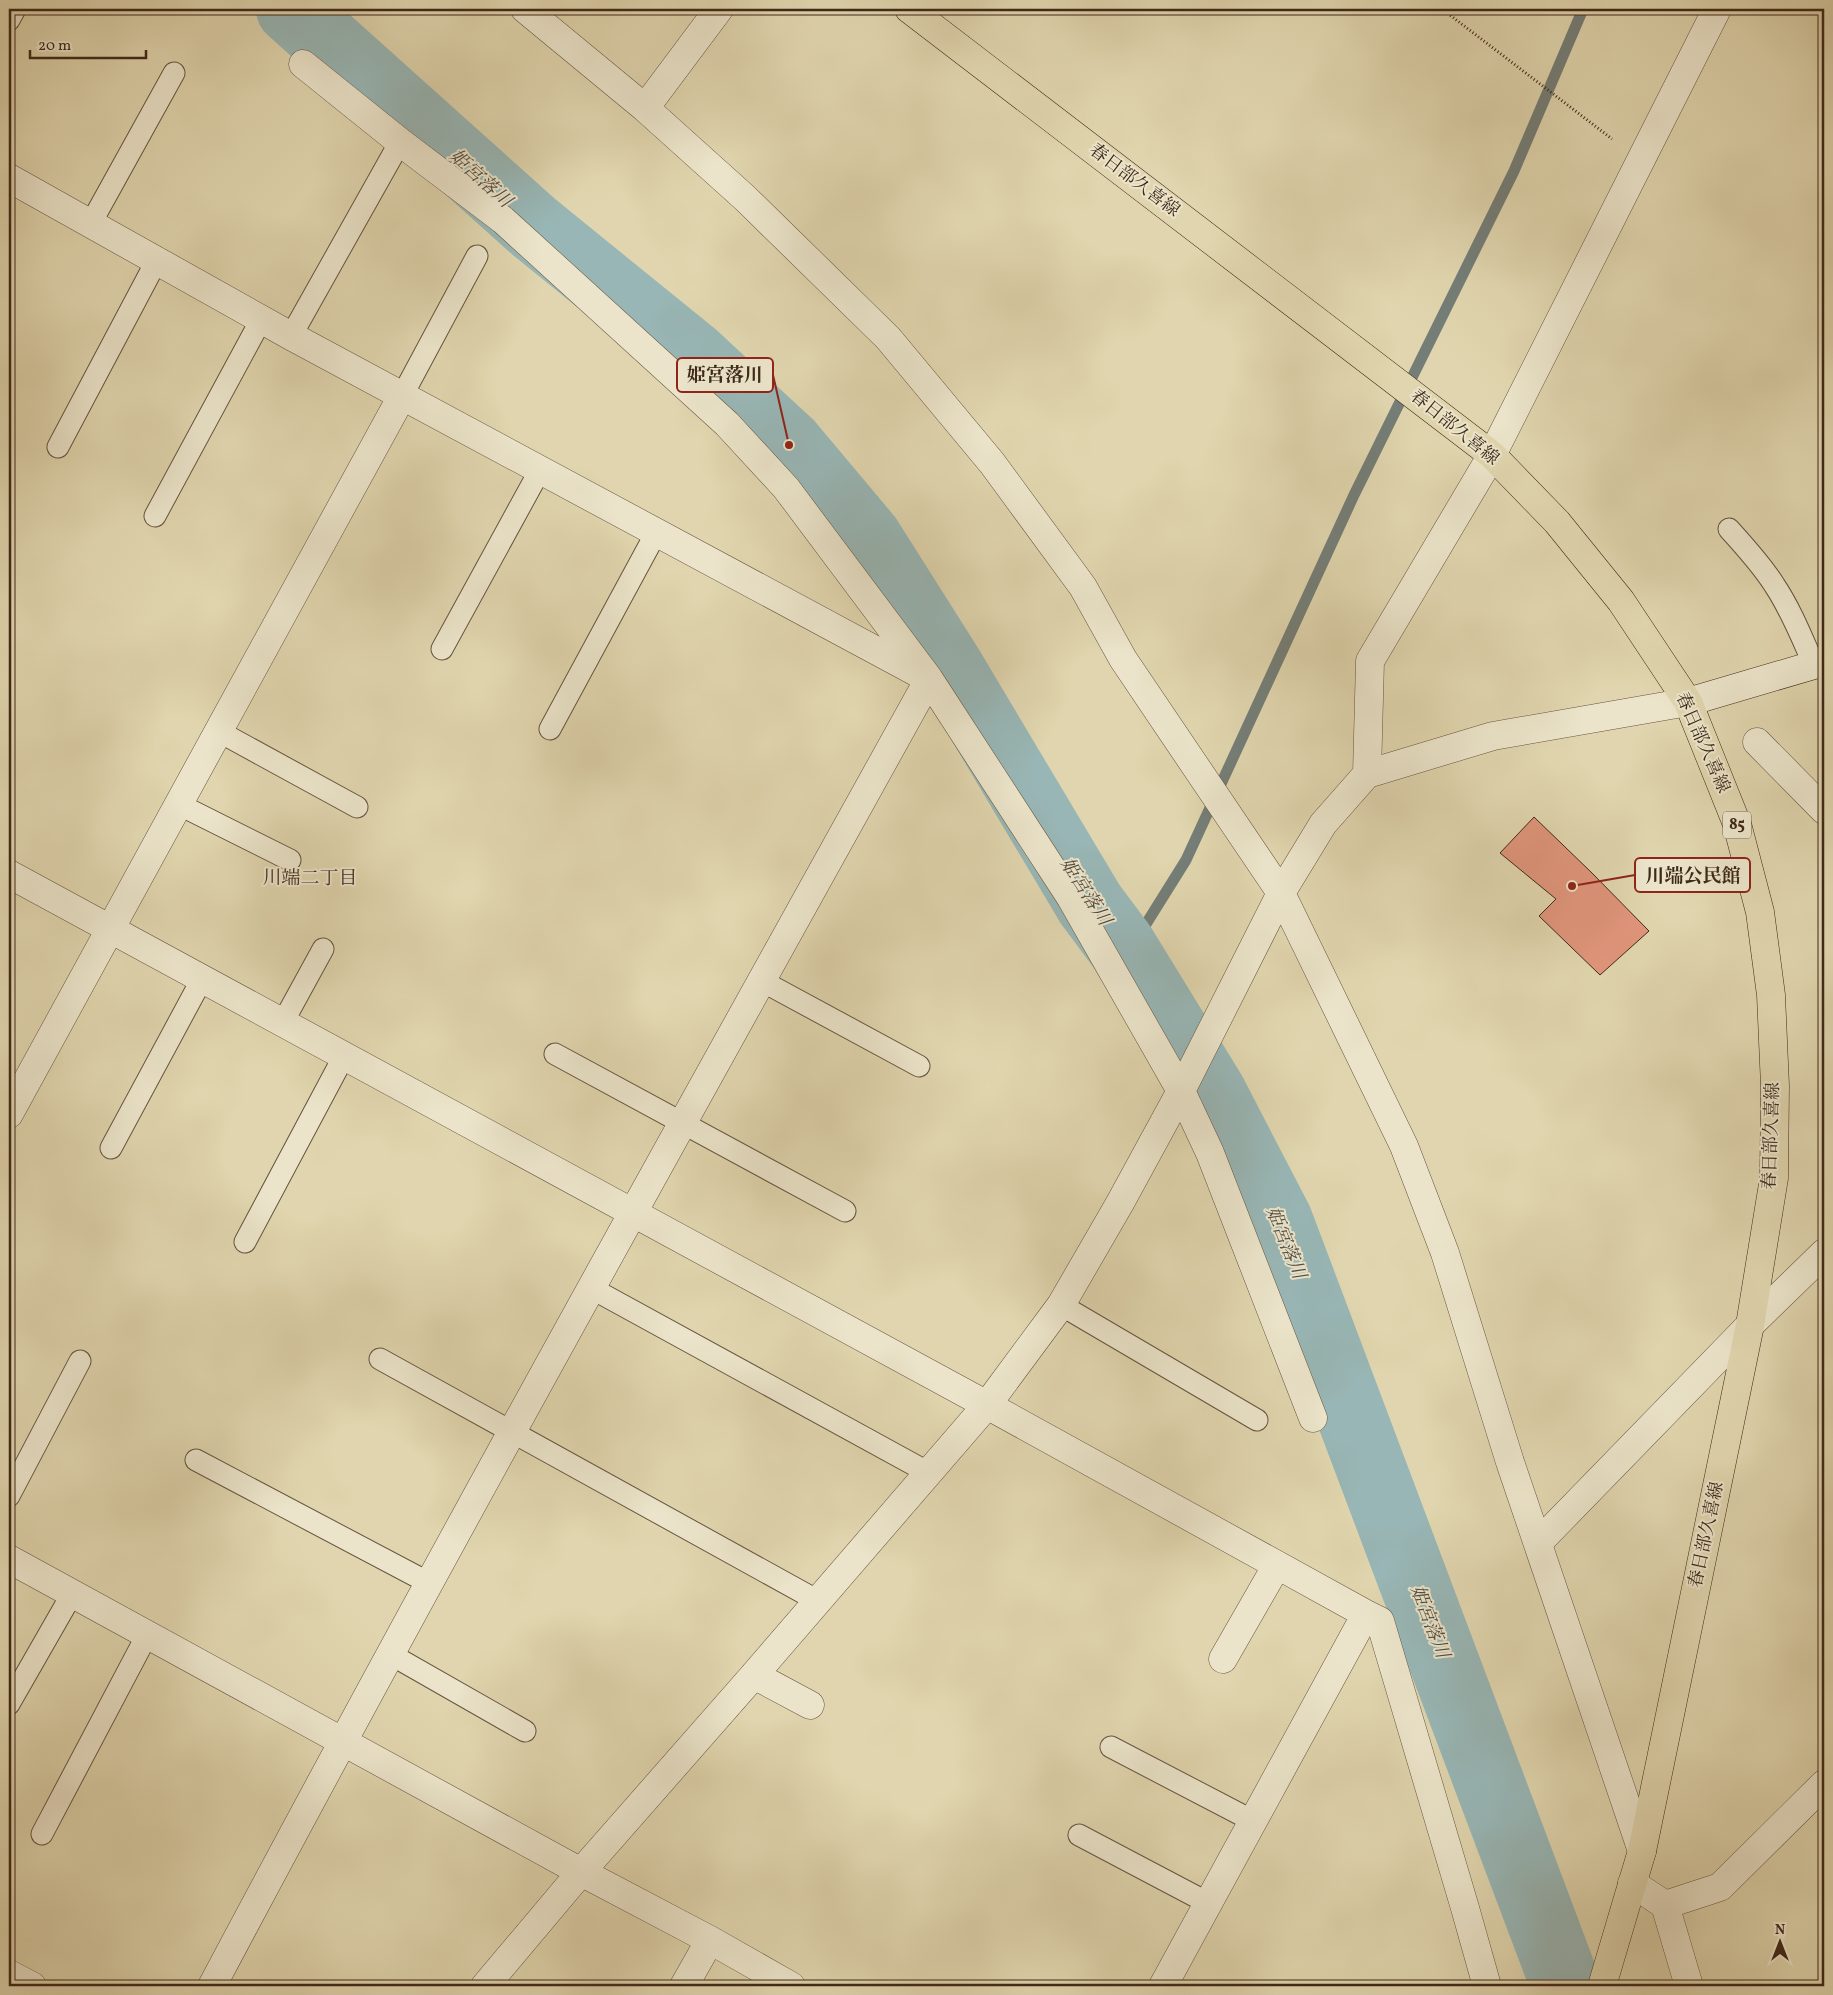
<svg xmlns="http://www.w3.org/2000/svg" width="1833" height="1995" font-family="Vollkorn,'Noto Serif JP',serif">
  <style>
    .lines { fill: none; stroke-linecap: round; stroke-linejoin: round }
    .stream { stroke: #747e77; stroke-width: 11 }
    .river { stroke: #98b6b5; stroke-width: 70 }
    .building { fill: #e0957b; stroke: #3e2919 }
    .lane-casing { stroke: #66543e; stroke-width: 23 }
    .street-casing { stroke: #66543e; stroke-width: 29 }
    .secondary-casing { stroke: #3e2919; stroke-width: 29 }
    .primary-casing { stroke: #3e2919; stroke-width: 29 }
    .path { stroke: #3e2919; stroke-width: 3; stroke-dasharray: 1 2.5; stroke-linecap: butt }
    .lane { stroke: #ebe4ca; stroke-width: 21 }
    .street { stroke: #ebe4ca; stroke-width: 28 }
    .secondary { stroke: #ebe4ca; stroke-width: 28 }
    .primary { stroke: #e0d5ae; stroke-width: 28 }
    .labels { text-anchor: middle; dominant-baseline: central; stroke-width: 4; stroke-linejoin: round; paint-order: stroke }
    .shield { fill: #ebe4ca; stroke: #72614e; stroke-width: 1 }
    .shield-label { font-size: 16px; font-weight: bold; fill: #3e2919 }
    .street-label { font-size: 18px; fill: #3e2919; stroke: #ebe4ca }
    .water-label { font-size: 19px; font-style: italic; fill: #544c40; stroke: #ebe4ca }
    .neighbourhood-label { font-size: 19px; fill: #3e2919; stroke: #ebe4ca }
    .leader { fill: none; stroke: #8f2418; stroke-width: 2 }
    .callout-dot { fill: #8f2418; stroke: #ebe4ca; stroke-width: 2 }
    .callout { fill: #ebe4ca; stroke: #8f2418; stroke-width: 2 }
    .callout-label { font-size: 19px; text-anchor: middle; font-weight: bold; fill: #3e2919 }
  </style>
  <rect width="100%" height="100%" fill="#e0d5ae"/>
  <filter id="stains"><feTurbulence type="fractalNoise" baseFrequency=".004" numOctaves="4"/><feColorMatrix values="0 0 0 0 .2 0 0 0 0 .09 0 0 0 0 .02 0 0 0 .5 -.17"/></filter>
  <radialGradient id="worn" r=".72"><stop offset=".6" stop-color="#630" stop-opacity="0"/><stop offset="1" stop-color="#630" stop-opacity=".3"/></radialGradient>
  <g class="lines">
    <path class="stream" d="M1122,947l19,-15 45,-72 168,-365 160,-324 69,-162"/>
    <path class="river" d="M291,9l243,218 159,129 96,89 78,93 81,128 142,238 32,43 89,145 67,129 288,765"/>
  </g>
  <path class="building" d="M1534,817l58,56 57,58 -49,44 -61,-59 17,-17 -56,-46z"/>
  <g class="lines">
    <defs>
      <path id="lane" d="M9,20l6,-11
        M91,223l83,-150
        M291,336l109,-194
        M402,396l75,-140
        M58,447l99,-187
        M155,516l107,-198
        M1729,529c16,18 33,36 46,57 16,24 27,52 39,79
        M442,649l98,-179
        M550,729l106,-196
        M218,731l139,76
        M178,804l112,56
        M762,981l157,85
        M283,1022l40,-73
        M555,1054l290,157
        M111,1148l91,-169
        M245,1242l99,-186
        M591,1288l338,185
        M1061,1305l196,115
        M380,1359l438,242
        M196,1460l233,123
        M9,1496l71,-135
        M390,1654l135,77
        M9,1704l63,-110
        M1111,1747l142,74
        M42,1834l105,-199
        M1079,1835l129,68"/>
      <path id="street" d="M525,9l120,99 100,90 143,140 104,125 91,124 40,72 158,234 123,253 41,107 65,209 132,389
        M303,64l97,78 103,78 224,204 59,64 143,191 142,219 110,193 29,62 103,265
        M645,108l74,-99
        M9,178l282,158 638,343c-241,435 -484,868 -717,1307
        M1757,742l67,68
        M1367,774l3,-113 122,-206 225,-446
        M9,874l978,531 379,209 -203,372
        M9,1114l393,-718
        M1538,1543l212,-218 74,-72
        M9,1559l572,313 129,68 81,46
        M1366,1614l14,7 85,287 22,78
        M1223,1659l54,-94
        M754,1675l56,30
        M1632,1883l33,22 24,81
        M1665,1905l55,-18 104,-103
        M9,1974l23,12
        M485,1986l96,-114 173,-197 233,-270 74,-100 59,-102 61,-112 100,-198 42,-69 44,-50 126,-38 195,-34
        M684,1986l26,-46"/>
      <path id="secondary" d="M1688,702l136,-40"/>
      <path id="primary" d="M909,9l583,446 65,67 64,79 67,101 49,122 23,88 11,83 4,91 -1,92 -24,147 -108,526 -40,135"/>
    </defs>
    <use href="#lane" class="lane-casing"/>
    <use href="#street" class="street-casing"/>
    <use href="#secondary" class="secondary-casing"/>
    <use href="#primary" class="primary-casing"/>
    <path class="path" d="M1442,9l170,130"/>
    <use href="#lane" class="lane"/>
    <use href="#street" class="street"/>
    <use href="#secondary" class="secondary"/>
    <use href="#primary" class="primary"/>
  </g>
  <g class="labels">
    <rect class="shield" x="1723" y="811.5" width="28" height="27" rx="4"/>
    <g class="shield-label">
      <text x="1737" y="825">85</text>
    </g>
    <g class="street-label">
      <text transform="translate(1134 181) rotate(37)">春日部久喜線</text>
      <text transform="translate(1454 428) rotate(39)">春日部久喜線</text>
      <text transform="translate(1702 743) rotate(66)">春日部久喜線</text>
      <text transform="translate(1772 1136) rotate(-88)">春日部久喜線</text>
      <text transform="translate(1707 1535) rotate(-78)">春日部久喜線</text>
    </g>
    <g class="water-label">
      <text transform="translate(480 179) rotate(42)">姫宮落川</text>
      <text transform="translate(1085 892) rotate(57)">姫宮落川</text>
      <text transform="translate(1285 1243) rotate(68)">姫宮落川</text>
      <text transform="translate(1429 1622) rotate(69)">姫宮落川</text>
    </g>
    <g class="neighbourhood-label">
      <text x="310" y="879">川端二丁目</text>
    </g>
  </g>
  <path class="leader" d="M789 445L773 375M1572 886L1635 875"/>
  <g class="callout-dot">
    <circle cx="789" cy="445" r="5"/>
    <circle cx="1572" cy="886" r="5"/>
  </g>
  <g class="callout">
    <rect x="677" y="358" width="96" height="34" rx="5"/>
    <rect x="1635" y="858" width="115" height="34" rx="5"/>
  </g>
  <g class="callout-label">
    <text x="725" y="381">姫宮落川</text>
    <text x="1693" y="882">川端公民館</text>
  </g>
  <rect width="1833" height="1995" fill="none" stroke="#e0d5ae" stroke-width="30"/>
  <rect x="10" y="10" width="1813" height="1975" fill="none" stroke="#3e2919" stroke-width="2.5"/>
  <rect x="15" y="15" width="1803" height="1965" fill="none" stroke="#3e2919"/>
  <g transform="translate(1780 1942)" stroke="#ebe4ca" stroke-width="4" paint-order="stroke">
  <path d="M0-4L9 19L0 12L-9 19Z" fill="#3e2919"/>
  <text y="-8" font-size="14" font-weight="bold" text-anchor="middle" fill="#3e2919">N</text>
  </g>
  <path d="M30 50v8h116v-8" fill="none" stroke="#3e2919" stroke-width="2.5"/>
  <text x="38" y="50" font-size="15" fill="#3e2919" stroke="#ebe4ca" stroke-width="4" paint-order="stroke">20 m</text>
  <rect width="100%" height="100%" filter="url(#stains)"/>
  <rect width="100%" height="100%" fill="url(#worn)"/>
</svg>
